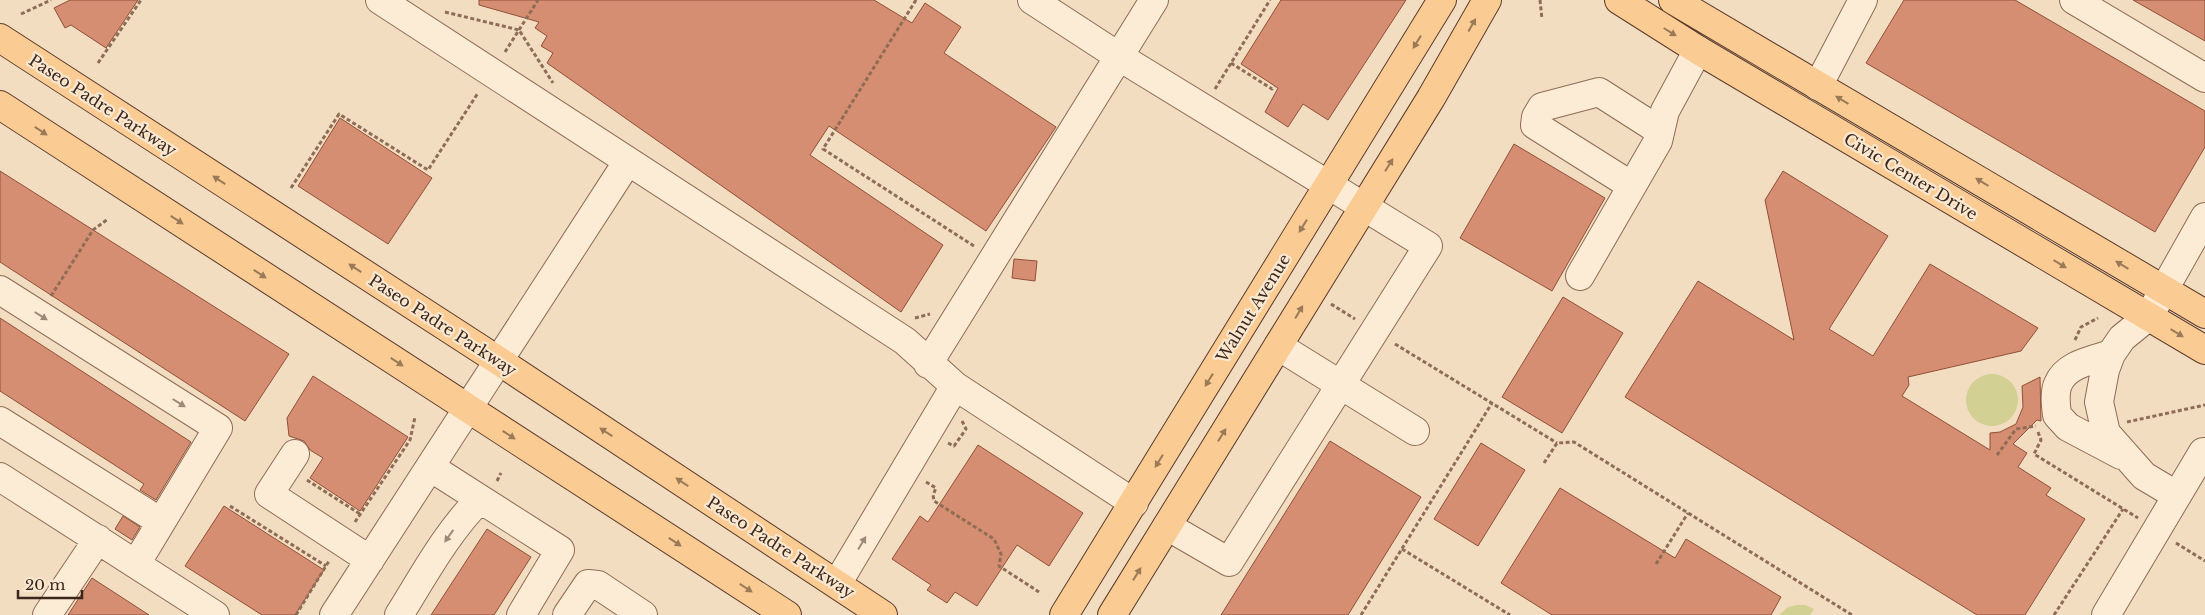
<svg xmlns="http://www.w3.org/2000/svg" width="2205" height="615" font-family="'Libre Baskerville',serif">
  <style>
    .green { fill: #d2d193 }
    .building { fill: #d58e72; stroke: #905039 }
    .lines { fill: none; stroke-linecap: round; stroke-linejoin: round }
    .minor-casing { stroke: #8e6c56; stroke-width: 30 }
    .major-casing { stroke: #5b3b2b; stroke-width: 30 }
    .path { stroke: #8e6c56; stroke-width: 3; stroke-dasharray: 4 2.5; stroke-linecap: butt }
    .minor { stroke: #fcebd5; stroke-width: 28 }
    .major { stroke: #facc94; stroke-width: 28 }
    .oneway { fill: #9b7a58 }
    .oneway2 { fill: #9c8978 }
    .labels { text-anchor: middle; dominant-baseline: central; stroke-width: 4.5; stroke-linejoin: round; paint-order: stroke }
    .street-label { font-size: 16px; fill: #3c271c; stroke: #f9e8d1 }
  </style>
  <rect width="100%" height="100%" fill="#f3ddc0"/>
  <path class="green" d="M1966 400a26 26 0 1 1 52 0a26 26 0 1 1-52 0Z
    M1797,605h8l9,4 -4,6h-31l9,-8z"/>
  <path class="building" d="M70,0h68l-32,48 -35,-23 -6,3 -11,-20z
    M479,0h395l38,23 13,-20 36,24 -17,26 112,74 -70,104 -157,-105 -19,29 133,90 -42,67 -354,-249 6,-10 -12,-7 6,-10 -12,-8 4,-6 -60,-17z
    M1281,0h125l-78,120 -25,-16 -15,23 -23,-15 13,-24 -37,-24z
    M1904,0h111l190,111v36l-50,85 -289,-169z
    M2133,0h72v41z
    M340,118l92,60 -44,66 -90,-58z
    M1514,144l91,54 -53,93 -92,-53z
    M0,171l289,183 -44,67 -245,-159z
    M1783,171l105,65 -59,93 44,27 57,-92 108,64 -17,23 -113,26 1,8 -7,11 88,54v-17l10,-1 16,-8 7,-17 -1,-21 18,-9 1,44 -4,-1 -24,24 14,9 -9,14 33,21 -5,7 39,24 -60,96h-48l-352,-218 73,-116 96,59 -29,-140z
    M1014,259l23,2 -2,20 -23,-3z
    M1563,297l60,36 -61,100 -60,-36z
    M0,318l191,124 -35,58 -16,-10 4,-6 -144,-93z
    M313,376l95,61 -48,74 -50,-33 13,-20 -13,-8 -6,-9 -15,-5 -2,-18z
    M1330,441l91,56 -73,118h-127z
    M1481,443l44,27 -47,76 -44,-27z
    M978,445l105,68 -34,53 -32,-21 -40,61 -22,-14 -8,11 -20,-13 4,-5 -39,-26 28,-43 8,6z
    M1560,488l115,70 11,-19 95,58 -10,18h-219l-51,-32z
    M224,506l100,64 -29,45h-33l-77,-49z
    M123,516l17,11 -8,13 -17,-11z
    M487,529l44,28 -37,58h-63z
    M92,578l57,37h-81z"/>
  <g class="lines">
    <defs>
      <path id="minor" d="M380,0l525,341 50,45 179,117
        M1032,0l86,56 310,190 -199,316 -62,-36
        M2074,0l131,78
        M1818,86l45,-86
        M1632,186l-97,-61 1,-8 6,-10 57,-15 61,39
        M1580,276l78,-135 7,-30 33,-61
        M0,290l218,138 -82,136
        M1278,346l137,85
        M2111,354c-18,6 -45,10 -53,30 -4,9 -2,22 -1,31l11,12 53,28
        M928,364l226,-364
        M0,421l161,101
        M295,454l-26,40 101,66
        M430,467l130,83 -39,65
        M0,477l215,138
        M2176,495l-32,-19 -38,-43 -7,-31 6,-32 6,-16 11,-16 27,-22 56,-99
        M837,584l118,-198
        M47,615l51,-76
        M334,615l294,-454
        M399,615c25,-40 48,-83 81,-116
        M567,615l21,-31 10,1 45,30
        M2106,615l97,-163 2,2"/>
      <path id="major" d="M1619,0l79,50 507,300
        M1673,0l532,314
        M0,38l499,323 384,254
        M0,105l787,510
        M1064,615l378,-615
        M1112,615l319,-517 56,-98"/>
    </defs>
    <use href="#minor" class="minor-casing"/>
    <use href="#major" class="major-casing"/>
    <path class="path" d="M916,0l-93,149 151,97
      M1540,0l2,19
      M445,12l74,18 34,53
      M21,14l30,-14
      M505,52l33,-52
      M98,63l43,-63
      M1231,63l41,26 3,-3
      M1215,89l55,-89
      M291,188l48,-74 89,56 50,-77
      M51,296l42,-66 15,-11
      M1331,304l24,15
      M915,318l15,-4
      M2075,340l6,-13 17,-9
      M1395,344l162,99
      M2127,422l78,-17
      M2038,432l3,8 -7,14 104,64
      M948,443l6,3 12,-17 -4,-8
      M1997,455l19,-26 20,-3
      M1544,463l13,-20 17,-1 278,173
      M307,480l53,34
      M497,481l4,-8
      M926,482l10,6 -3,7 1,6 60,38 7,15 -2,12 40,26
      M230,506l96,60
      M355,522l55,-82 5,-23
      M2176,543l29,18
      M1402,549l108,66
      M1656,564l32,-51
      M296,615l33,-54
      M1361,615l131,-212
      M2054,615l69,-106"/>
    <use href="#minor" class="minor"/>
    <use href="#major" class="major"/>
  </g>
  <defs><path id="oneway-solid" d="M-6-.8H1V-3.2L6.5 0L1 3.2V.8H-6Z" transform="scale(1.25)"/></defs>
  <g class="oneway">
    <use href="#oneway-solid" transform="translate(1472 25) rotate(-61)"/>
    <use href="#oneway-solid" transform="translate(1670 32) rotate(32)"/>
    <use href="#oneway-solid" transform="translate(1417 42) rotate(122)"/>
    <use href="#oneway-solid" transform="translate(1842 100) rotate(-149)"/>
    <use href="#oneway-solid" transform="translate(41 131) rotate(33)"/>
    <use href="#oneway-solid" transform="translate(1389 165) rotate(-58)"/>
    <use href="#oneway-solid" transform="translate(219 180) rotate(-147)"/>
    <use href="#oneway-solid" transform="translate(1982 182) rotate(-149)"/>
    <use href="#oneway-solid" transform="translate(177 220) rotate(33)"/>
    <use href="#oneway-solid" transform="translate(1303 226) rotate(122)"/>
    <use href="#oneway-solid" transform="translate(2060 264) rotate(31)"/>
    <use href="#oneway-solid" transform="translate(2122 265) rotate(-149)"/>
    <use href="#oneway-solid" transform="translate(355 268) rotate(-147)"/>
    <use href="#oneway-solid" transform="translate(260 274) rotate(33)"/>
    <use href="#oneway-solid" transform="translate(1299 312) rotate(-59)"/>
    <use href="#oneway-solid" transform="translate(2177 333) rotate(31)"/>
    <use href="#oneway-solid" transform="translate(397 362) rotate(33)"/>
    <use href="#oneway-solid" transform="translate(1209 380) rotate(122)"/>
    <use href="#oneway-solid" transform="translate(606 432) rotate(-147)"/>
    <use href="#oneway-solid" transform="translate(509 435) rotate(33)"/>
    <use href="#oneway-solid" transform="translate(1222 435) rotate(-58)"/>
    <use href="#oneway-solid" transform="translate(1159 461) rotate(122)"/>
    <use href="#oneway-solid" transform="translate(682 482) rotate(-147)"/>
    <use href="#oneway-solid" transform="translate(675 542) rotate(33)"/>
    <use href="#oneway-solid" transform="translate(1137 574) rotate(-58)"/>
    <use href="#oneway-solid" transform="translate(746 588) rotate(33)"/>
  </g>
  <g class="oneway2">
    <use href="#oneway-solid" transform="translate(41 316) rotate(32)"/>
    <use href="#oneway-solid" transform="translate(179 403) rotate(32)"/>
    <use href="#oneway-solid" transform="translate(449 536) rotate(125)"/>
    <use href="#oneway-solid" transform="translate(862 543) rotate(-59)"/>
  </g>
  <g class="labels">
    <g class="street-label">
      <text transform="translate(103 105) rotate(33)">Paseo Padre Parkway</text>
      <text transform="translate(1911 176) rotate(31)">Civic Center Drive</text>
      <text transform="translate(1253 308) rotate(-58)">Walnut Avenue</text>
      <text transform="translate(443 325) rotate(33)">Paseo Padre Parkway</text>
      <text transform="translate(781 547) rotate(33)">Paseo Padre Parkway</text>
    </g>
  </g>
  <path d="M18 590v8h64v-8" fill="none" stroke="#3c271c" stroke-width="2.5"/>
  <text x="25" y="590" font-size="15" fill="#3c271c" stroke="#f9e8d1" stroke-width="4" paint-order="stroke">20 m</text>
</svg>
